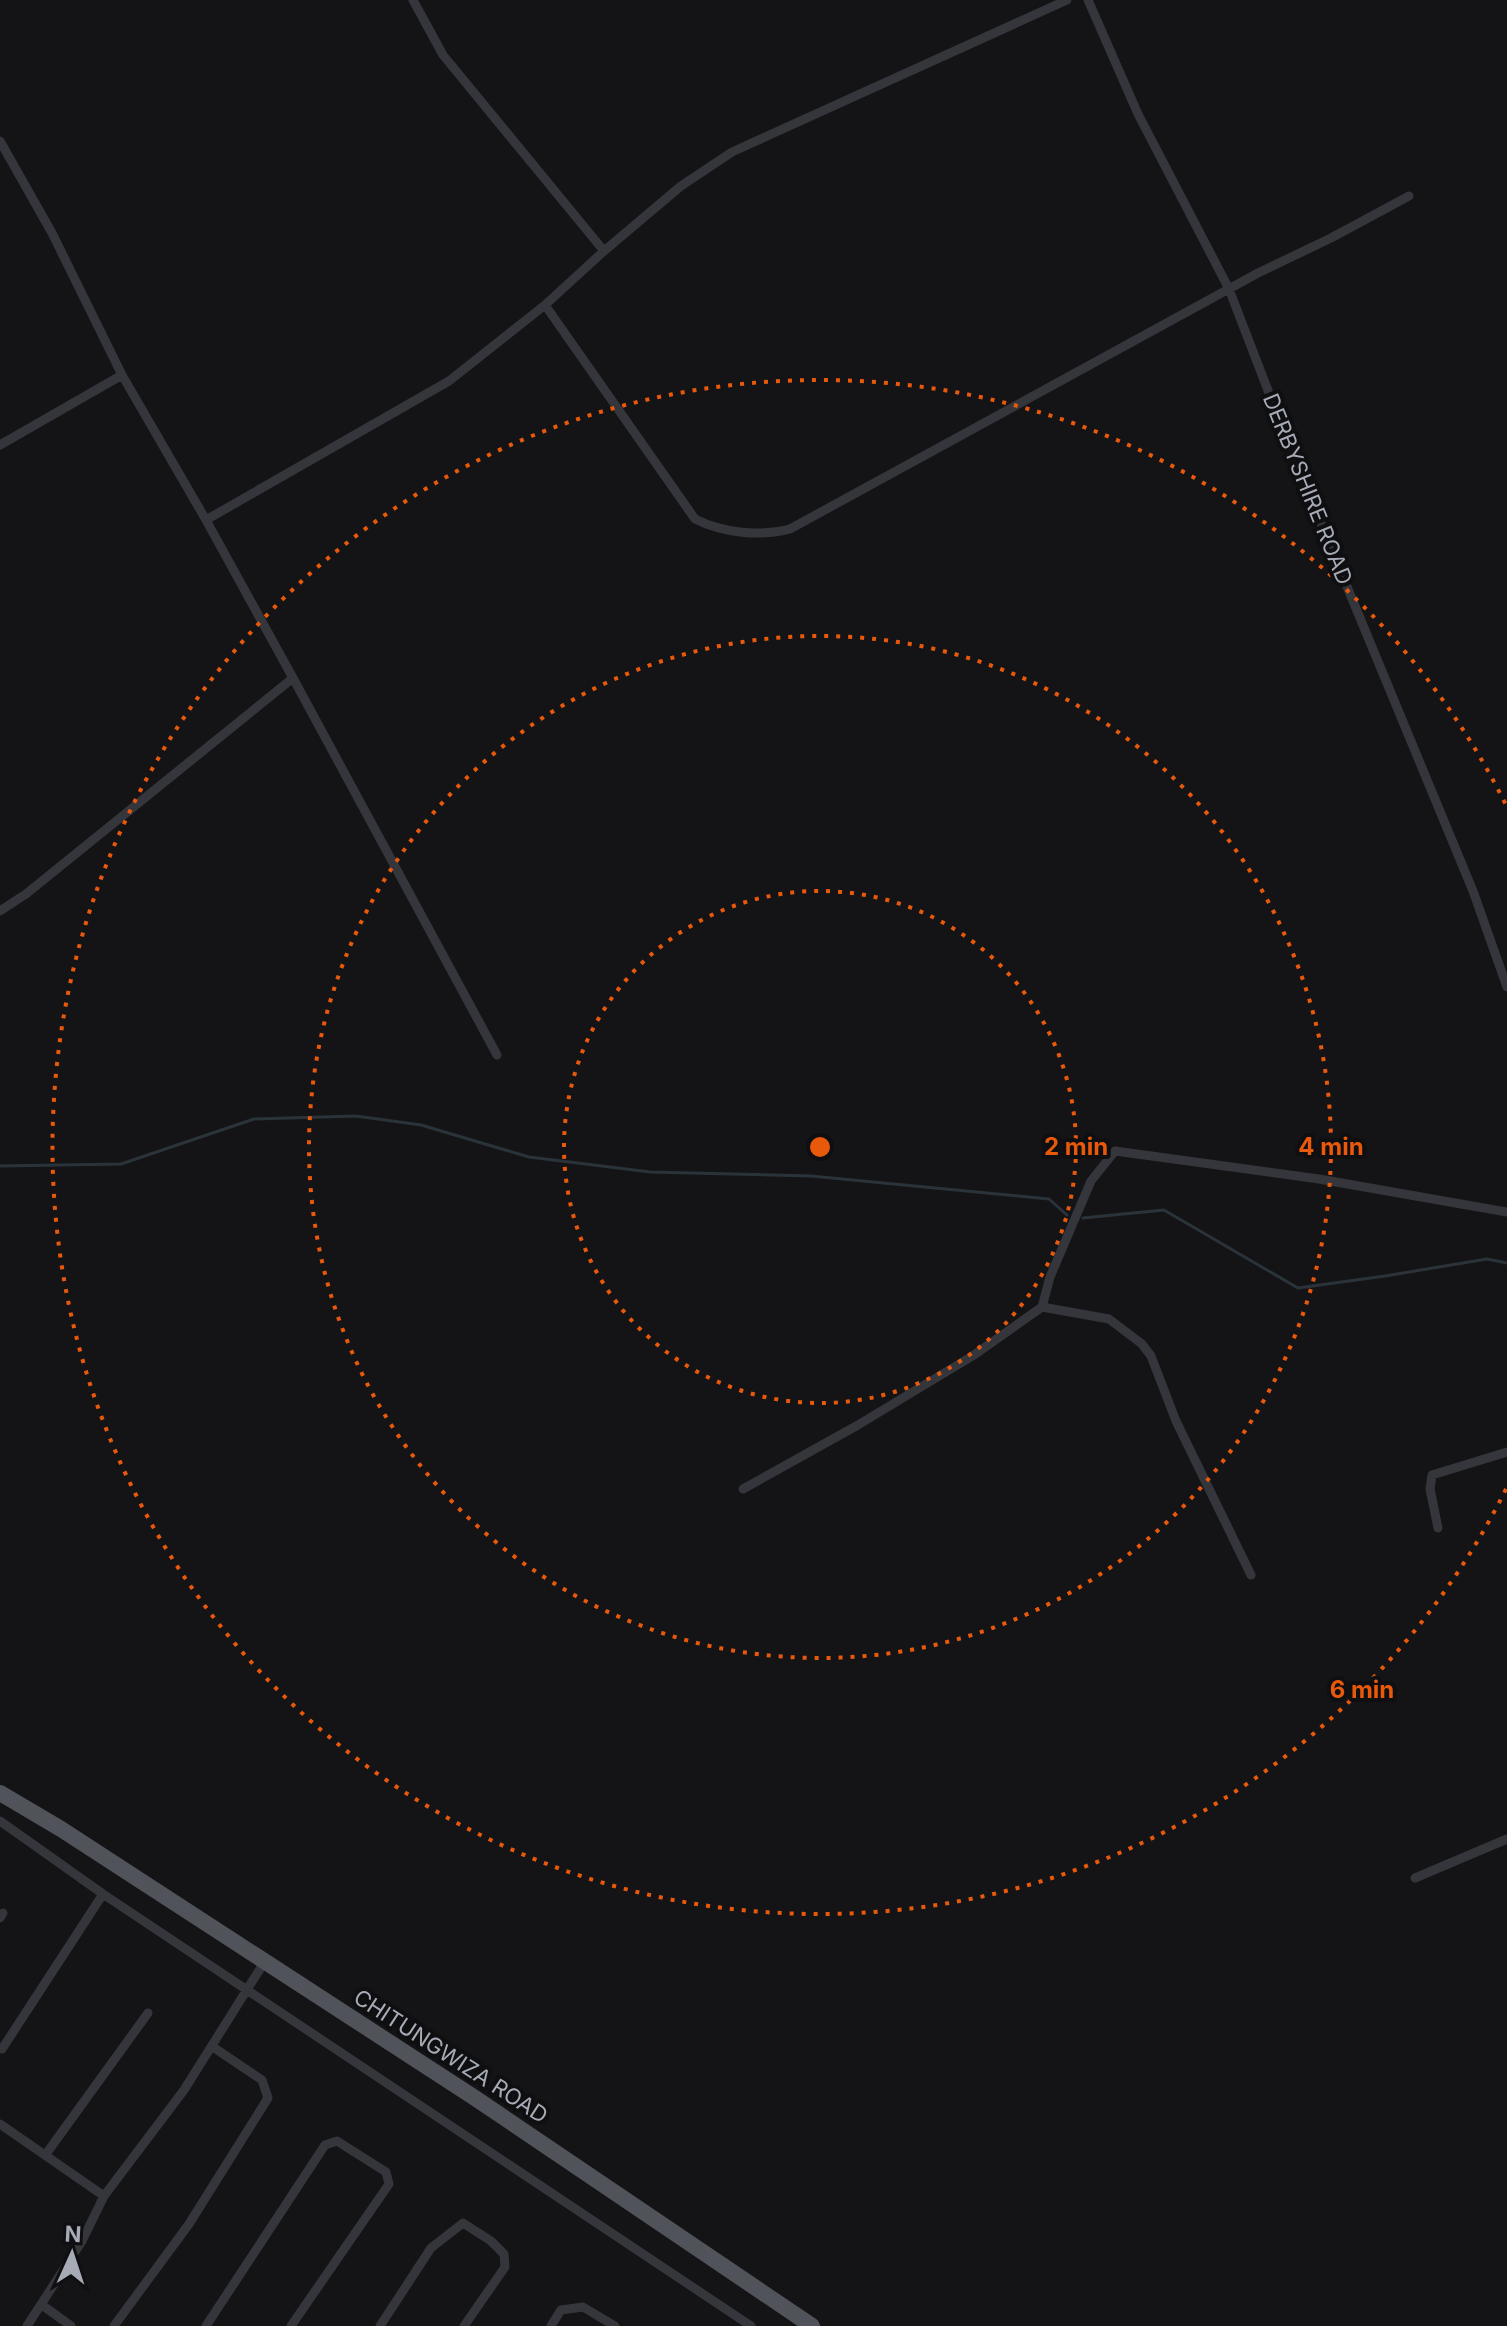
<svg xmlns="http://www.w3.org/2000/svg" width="1507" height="2326" font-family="Inter,sans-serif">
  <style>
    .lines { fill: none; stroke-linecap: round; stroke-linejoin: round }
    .stream { stroke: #2b333a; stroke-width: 3 }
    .street { stroke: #35363b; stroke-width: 9 }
    .primary { stroke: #51535a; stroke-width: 16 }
    .ring { fill: none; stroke: #e8590c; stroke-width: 4; stroke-dasharray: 4 8 }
    .labels { text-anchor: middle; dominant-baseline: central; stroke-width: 8; stroke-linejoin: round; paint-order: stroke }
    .street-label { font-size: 22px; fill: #a6abb6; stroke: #0f0f11 }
    .centre { fill: #e8590c; stroke: #0f0f11; stroke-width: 4 }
    .ring-label { font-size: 24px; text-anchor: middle; font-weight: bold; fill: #e8590c; stroke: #0f0f11; stroke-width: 8; stroke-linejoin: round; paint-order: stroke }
  </style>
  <rect width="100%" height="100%" fill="#141416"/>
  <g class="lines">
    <path class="stream" d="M0,1166l121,-2 133,-45 102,-3 65,9 108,32 121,15 161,4 238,23 18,16
      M1083,1218l81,-8 134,78 87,-12 102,-17 20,4"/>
    <path class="street" d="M413,0l30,55 161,196
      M1088,0l50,114 91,175 66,172 178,430 34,96
      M0,141l52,92 70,142 84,145 87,158 -267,216 -26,17
      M545,305l150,214c28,14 65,18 95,10l468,-256 73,-35 78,-42
      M0,445l122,-70
      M206,520l243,-139 96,-76 59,-54 77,-65 51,-34 335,-152
      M293,678l204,377
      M1042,1307l67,12 33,25 9,12 25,65 75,154
      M743,1489l115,-64 116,-70 68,-48 8,-30 41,-96 24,-30 204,28 188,33
      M1438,1528l-8,-39 2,-14 75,-23
      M0,1821l103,73 648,432
      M1415,1878l92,-39
      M0,1918l3,-5
      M2,2049l101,-155
      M0,2124l104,72
      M46,2154l102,-141
      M42,2305l29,21
      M27,2326l55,-85 22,-45 80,-106 81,-129
      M114,2326l75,-102 79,-126 -6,-18 -49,-33
      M206,2326l119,-181 12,-4 49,31 3,12 -98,142
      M380,2326l51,-78 32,-25 28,18 13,13 1,13 -41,59
      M551,2326l10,-16 22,-3 32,19"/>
    <path class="primary" d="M0,1793l61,36 414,269 337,228"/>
  </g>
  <g class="ring">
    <circle cx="820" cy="1147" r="256"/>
    <circle cx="820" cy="1147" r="511"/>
    <path d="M1506 1489A767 767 0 1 1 1506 805"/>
  </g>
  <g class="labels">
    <g class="street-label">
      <text transform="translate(1308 489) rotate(68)">DERBYSHIRE ROAD</text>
      <text transform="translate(451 2056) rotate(33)">CHITUNGWIZA ROAD</text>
    </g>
  </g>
  <circle cx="820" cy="1147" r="12" class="centre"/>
  <g class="ring-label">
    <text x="1076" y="1155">2 min</text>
    <text x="1331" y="1155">4 min</text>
    <text x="1362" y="1698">6 min</text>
  </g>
  <g transform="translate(72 2254) rotate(3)" stroke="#0f0f11" stroke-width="6" paint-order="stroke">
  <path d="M0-6L14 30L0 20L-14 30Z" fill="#a6abb6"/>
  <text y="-12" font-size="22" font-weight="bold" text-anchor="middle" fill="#a6abb6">N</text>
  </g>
</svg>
